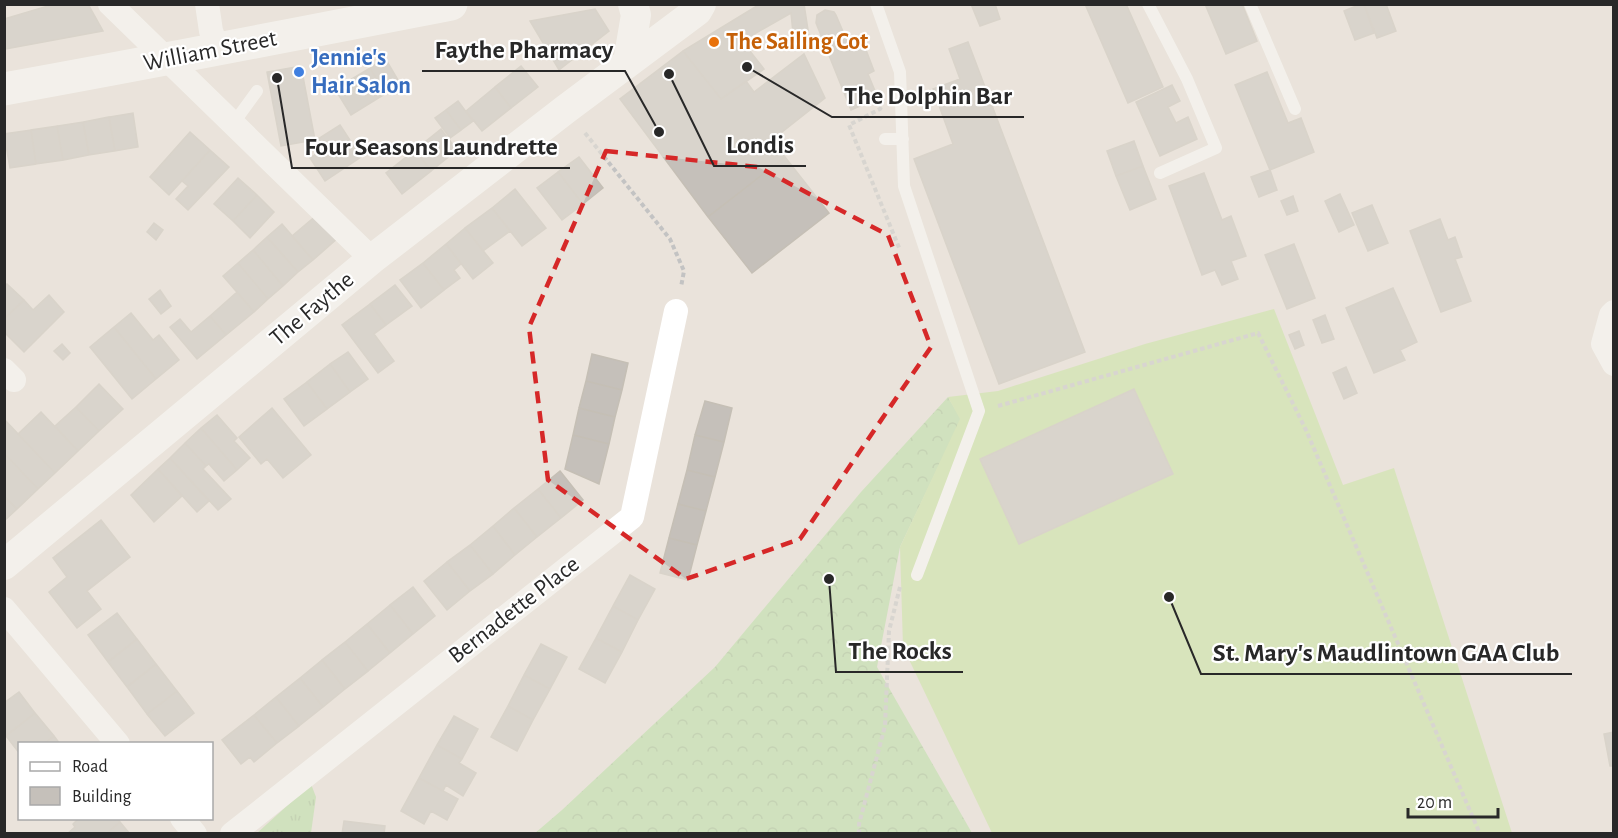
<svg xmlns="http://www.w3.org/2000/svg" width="1618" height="838" font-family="'Alegreya Sans',sans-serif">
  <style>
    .grass { fill: url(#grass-tufts) }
    .forest { fill: url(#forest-crowns) }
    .pitch { fill: #c4e497 }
    .building { fill: #c5c0ba; stroke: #c5bfb5; stroke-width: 1.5 }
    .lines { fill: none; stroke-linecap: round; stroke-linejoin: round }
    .path { stroke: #c3c3c3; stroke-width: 4; stroke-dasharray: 4.5 3; stroke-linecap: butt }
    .service { stroke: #fff; stroke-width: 12 }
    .minor { stroke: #fff; stroke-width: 24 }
    .tertiary { stroke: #fff; stroke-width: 30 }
    .secondary { stroke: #fff; stroke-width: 33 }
    .marked { fill: none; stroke: #d62828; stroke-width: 4.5; stroke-dasharray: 12 8; stroke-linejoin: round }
    .food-dot { fill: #e8710a; stroke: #fff; stroke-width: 2 }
    .shop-dot { fill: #3f7fe0; stroke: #fff; stroke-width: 2 }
    .labels { text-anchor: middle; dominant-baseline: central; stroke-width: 4.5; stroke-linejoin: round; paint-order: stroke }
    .food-label { font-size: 24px; font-weight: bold; fill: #c56008; stroke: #fff; text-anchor: start }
    .street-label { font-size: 24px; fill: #282828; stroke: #fff }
    .shop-label { font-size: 24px; font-weight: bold; fill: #366cbe; stroke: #fff; text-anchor: start }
    .leader { fill: none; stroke: #282828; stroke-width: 2 }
    .callout-dot { fill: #282828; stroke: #fff; stroke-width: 2 }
    .callout-label { font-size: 26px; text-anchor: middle; font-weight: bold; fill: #282828; stroke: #fff; stroke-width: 4.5; stroke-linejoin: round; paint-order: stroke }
  </style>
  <defs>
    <pattern id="grass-tufts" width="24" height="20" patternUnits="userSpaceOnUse" patternTransform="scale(1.5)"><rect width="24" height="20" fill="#b2dd9b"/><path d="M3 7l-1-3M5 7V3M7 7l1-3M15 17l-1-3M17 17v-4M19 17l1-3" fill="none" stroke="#99be86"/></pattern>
    <pattern id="forest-crowns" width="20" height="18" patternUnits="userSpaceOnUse" patternTransform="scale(1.5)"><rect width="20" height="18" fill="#b2dd9b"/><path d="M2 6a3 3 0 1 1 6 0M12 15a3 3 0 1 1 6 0" fill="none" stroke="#99be86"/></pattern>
  </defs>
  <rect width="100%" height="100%" fill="#eae3db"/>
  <path class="grass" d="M311,784l5,13 -5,36 -55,1z"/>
  <path class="forest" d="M948,397l13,22 -61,128 -23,120 95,166 -438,1 28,-24 153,-143 146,-175z"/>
  <path class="pitch" d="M1274,309l69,176 51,-17 118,365h-520l-89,-186 -3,-100 60,-128 -12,-22 50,-6 147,-47z"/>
  <path class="building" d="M46,4h42l15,27 -97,18 -2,-8v-22l44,-13z
    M760,4h44l6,39h-16l-3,-30 -49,28 22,28 -43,30 -38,-48z
    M971,4h24l5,15 -20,7z
    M1085,4h41l37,83 -35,16z
    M1205,4h37l15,37 -31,13z
    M1361,4h3l10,29 -19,7 -11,-29z
    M1364,4h22l10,27 -19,7z
    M595,9l14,22 -50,39 -29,-49z
    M825,10l9,2 2,3 14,33 13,-6 11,29 -6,3 10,24 -27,12 -35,-87 1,-8z
    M968,42l117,310 -86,32 -85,-225 39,-15 -20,-55 27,-10 -11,-30z
    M683,51l38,48 25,-18 8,11 50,-38 21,44 -53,42 13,17 -77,60 -88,-118z
    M385,58l13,22 -16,10 -12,-22z
    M301,66l14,74 -34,6 -14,-74z
    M521,66l17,21 -27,21 -16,-21z
    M370,68l15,26 -34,21 -16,-26z
    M1267,72l21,51 13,-5 13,34 -44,18 -35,-85z
    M1172,85l8,16 -12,6 8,16 12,-6 9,22 -37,17 -24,-54z
    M495,87l16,21 -29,23 -16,-20z
    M458,101l15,20 -12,9 -15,-20z
    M446,110l15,20 -11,8 -15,-20z
    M133,113l5,34 -23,4 -6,-34z
    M109,117l6,34 -26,4 -6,-33z
    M83,122l6,33 -26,5 -6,-34z
    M340,125l21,32 -36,24 -15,-23 14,-9 -6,-10z
    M57,126l6,34 -27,4 -5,-34z
    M441,129l16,21 -26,21 -16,-21z
    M31,130l5,34 -26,4 -6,-34z
    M190,132l20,18 -41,45 -19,-18z
    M1134,141l9,25 -27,10 -9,-25z
    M210,150l19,17 -41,43 -12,-11 12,-13 -6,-5z
    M415,150l16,21 -29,23 -16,-21z
    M579,157l24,31 -20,16 -25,-32z
    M785,157l44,56 -77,60 -44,-56z
    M1143,166l13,33 -26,11 -14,-34z
    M1270,170l7,20 -18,7 -8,-20z
    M558,172l25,32 -21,16 -25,-32z
    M1204,173l18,47 9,-4 15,40 -15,5 7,18 -16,6 -7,-15 -13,5 -33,-89z
    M238,178l19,17 -24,26 -19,-17z
    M515,189l31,39 -24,18 -30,-38z
    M1340,194l14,31 -15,7 -14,-31z
    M257,195l17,17 -24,26 -17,-17z
    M1293,196l5,15 -11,4 -6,-14z
    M1372,205l16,38 -20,8 -16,-38z
    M492,208l18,23 -27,20 -18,-23z
    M318,214l20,24 -25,22 -21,-24z
    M1440,219l8,21 7,-3 7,20 -7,2 16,42 -30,11 -31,-81z
    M154,223l9,7 -7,10 -9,-8z
    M282,224l31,36 -15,12 -31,-35z
    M465,228l28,35 -20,16 -27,-35z
    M267,237l31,35 -15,14 -30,-36z
    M446,244l15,20 -7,6 6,8 -16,12 -21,-27z
    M1294,244l21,54 -28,11 -22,-54z
    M253,250l30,36 -15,13 -30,-36z
    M238,263l30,36 -14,13 -31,-36z
    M423,263l21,27 -23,18 -21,-28z
    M7,284l17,16 -20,19v-33z
    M395,285l17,21 -26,19 -16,-21z
    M1393,288l24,54 -17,8 5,10 -31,13 -28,-65z
    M160,290l11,16 -10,8 -12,-15z
    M237,292l17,20 -28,23 -16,-19z
    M49,295l15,17 -40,40 -20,-20v-13l20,-19 9,10z
    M370,304l16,21 -12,9 20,27 -16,12 -36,-48z
    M131,313l22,27 6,-5 20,25 -23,19 -42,-52z
    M1325,315l9,24 -12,4 -9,-23z
    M210,316l16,19 -29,24 -27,-32 10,-8 11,13z
    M114,327l42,52 -24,20 -42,-52z
    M1299,331l5,14 -9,4 -6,-14z
    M62,344l8,9 -7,7 -9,-9z
    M348,352l20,27 -18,13 -20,-28z
    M592,354l36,9 -6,27 -36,-9z
    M330,364l20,28 -23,17 -20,-27z
    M1346,367l11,26 -13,6 -11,-26z
    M586,381l36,9 -7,27 -36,-9z
    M307,382l20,27 -23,17 -20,-27z
    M99,384l24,25 -24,22 -23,-24z
    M1134,389l39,85 -154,70 -39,-85z
    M705,401l27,7 -8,34 -29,-7z
    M76,407l23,24 -21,20 -23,-25z
    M272,408l39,47 -28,23 -16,-19 -6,5 -22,-27z
    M579,408l36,9 -6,27 -36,-9z
    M41,412l37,39 -23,22 -37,-39z
    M217,415l20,23 -3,3 16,17 -13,12 -36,-42z
    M4,419l51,54 -17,16 -34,-36z
    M201,428l36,42 -13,11 -15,-17 -3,2 -21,-23z
    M573,435l36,9 -10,40 -34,-15z
    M695,435l29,7 -9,35 -28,-7z
    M185,443l21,23 -3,3 28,30 -13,11 -48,-52z
    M4,453l34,36 -21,20 -13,-13z
    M170,458l39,43 -12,11 -39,-43z
    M158,469l24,27 -28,26 -23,-27z
    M687,470l28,7 -9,34 -28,-7z
    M560,471l23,29 -22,18 -23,-29z
    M538,489l23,29 -24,19 -23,-29z
    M4,496l13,13 -13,12z
    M678,504l28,7 -9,34 -28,-7z
    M514,508l23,29 -22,18 -22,-29z
    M101,520l29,37 -43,34 14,18 -24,19 -28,-36 18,-15 -14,-19z
    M493,526l22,29 -22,19 -23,-29z
    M669,538l28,7 -9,35 -28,-7z
    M470,545l23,29 -23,17 -23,-29z
    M447,562l23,29 -23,19 -23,-29z
    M630,575l25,14 -17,31 -25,-14z
    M413,587l22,29 -22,18 -23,-29z
    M390,605l23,29 -23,19 -23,-29z
    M613,606l25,14 -16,32 -26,-14z
    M117,613l20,26 -29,23 -20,-27z
    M367,624l23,29 -22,18 -23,-29z
    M596,638l26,14 -17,31 -26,-14z
    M137,639l19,25 -29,23 -19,-25z
    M345,642l23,29 -23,18 -23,-29z
    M541,644l26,13 -17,32 -26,-14z
    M322,660l23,29 -22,18 -23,-29z
    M156,664l21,27 -30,23 -20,-27z
    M524,675l26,14 -17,31 -25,-14z
    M300,678l23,29 -24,19 -23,-29z
    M177,691l17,22 -29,23 -18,-22z
    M19,692l16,21 -31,24v-34z
    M276,697l23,29 -22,17 -23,-28z
    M508,706l25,14 -16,31 -26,-14z
    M35,713l19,23 -10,8h-24v10l-14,-18z
    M254,715l23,28 -23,19 -4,-5 -9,7 -19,-24z
    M454,716l24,13 -16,30 -25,-14z
    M1614,732v34h-4l-6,-32z
    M54,736l6,8h-16z
    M437,745l25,14 -3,4 17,10 -13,23 -17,-11 -3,6 -24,-13z
    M419,778l39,21 -11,21 -16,-9 -7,13 -23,-13z
    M79,818h38l3,4 -14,12h-39l8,-7 -2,-3z
    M344,821l41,5 -1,8h-42z
    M120,822l10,12h-24z"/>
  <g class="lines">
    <path class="path" d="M881,107l-1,2 -31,16 51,125
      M585,133l85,106 14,32 -3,16
      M998,406l260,-73 48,97 174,404
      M859,834v-10l26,-98 4,-95 11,-44"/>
    <path class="service" d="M876,4l24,68 4,114 75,225 -62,164
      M1148,4l39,75 29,69 -56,25
      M1250,4l45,105
      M233,124l24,-33
      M885,139h18"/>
    <path class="minor" d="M110,4l262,255
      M207,4l4,27 7,18
      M1614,312l-3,3 -8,29 11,20
      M4,370l10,10
      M4,609l114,135
      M182,818l13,16
      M232,834l400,-317 44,-206"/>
    <path class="tertiary" d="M628,62l8,-47 -3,-11
      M4,565l368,-306 194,-150 131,-98 4,-7"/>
    <path class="secondary" d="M4,89c150,-27 298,-56 447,-85"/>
  </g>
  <path d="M0 0H1618V838H0ZM606,151l152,16 130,68 43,112 -131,192 -114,40 -138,-99 -19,-153z" fill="#eae3db" fill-opacity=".55" fill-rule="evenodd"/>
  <path class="marked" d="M606,151l152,16 130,68 43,112 -131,192 -114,40 -138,-99 -19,-153z"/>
  <circle class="food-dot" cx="714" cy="42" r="6"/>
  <circle class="shop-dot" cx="299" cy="72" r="6"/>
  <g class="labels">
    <g class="food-label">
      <text x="726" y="42">The Sailing Cot</text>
    </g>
    <g class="street-label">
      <text transform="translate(210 51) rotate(-11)">William Street</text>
      <text transform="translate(312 309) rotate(-40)">The Faythe</text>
      <text transform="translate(514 610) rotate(-38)">Bernadette Place</text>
    </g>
    <g class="shop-label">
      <text x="311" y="58">Jennie's<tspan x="311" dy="28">Hair Salon</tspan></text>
    </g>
  </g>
  <path class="leader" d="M659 132L625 71H422M747 67L832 117H1024M669 74L714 166H806M277 78L292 168H570M829 579L836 672H963M1169 597L1201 674H1572"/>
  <g class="callout-dot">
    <circle cx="659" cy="132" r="6"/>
    <circle cx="747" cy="67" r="6"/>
    <circle cx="669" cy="74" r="6"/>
    <circle cx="277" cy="78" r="6"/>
    <circle cx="829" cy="579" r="6"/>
    <circle cx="1169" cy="597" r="6"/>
  </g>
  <g class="callout-label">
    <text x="524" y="58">Faythe Pharmacy</text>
    <text x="928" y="104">The Dolphin Bar</text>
    <text x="760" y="153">Londis</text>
    <text x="431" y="155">Four Seasons Laundrette</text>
    <text x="900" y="659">The Rocks</text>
    <text x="1386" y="661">St. Mary's Maudlintown GAA Club</text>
  </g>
  <rect width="1618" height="838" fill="none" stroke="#282828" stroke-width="12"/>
  <rect x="18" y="742" width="195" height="78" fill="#ffffff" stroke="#a9a9a9" stroke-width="1.5"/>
  <rect x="30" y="762" width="30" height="9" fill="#ffffff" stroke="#a9a9a9" stroke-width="1.5"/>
  <text x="72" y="772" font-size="18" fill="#282828">Road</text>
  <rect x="30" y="787" width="30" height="18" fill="#c5c0ba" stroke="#a9a9a9" stroke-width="1.5"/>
  <text x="72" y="802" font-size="18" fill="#282828">Building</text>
  <path d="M1408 808v9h90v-9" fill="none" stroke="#282828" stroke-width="3"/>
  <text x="1417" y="808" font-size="18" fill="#282828" stroke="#ffffff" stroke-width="4.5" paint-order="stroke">20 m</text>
</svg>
